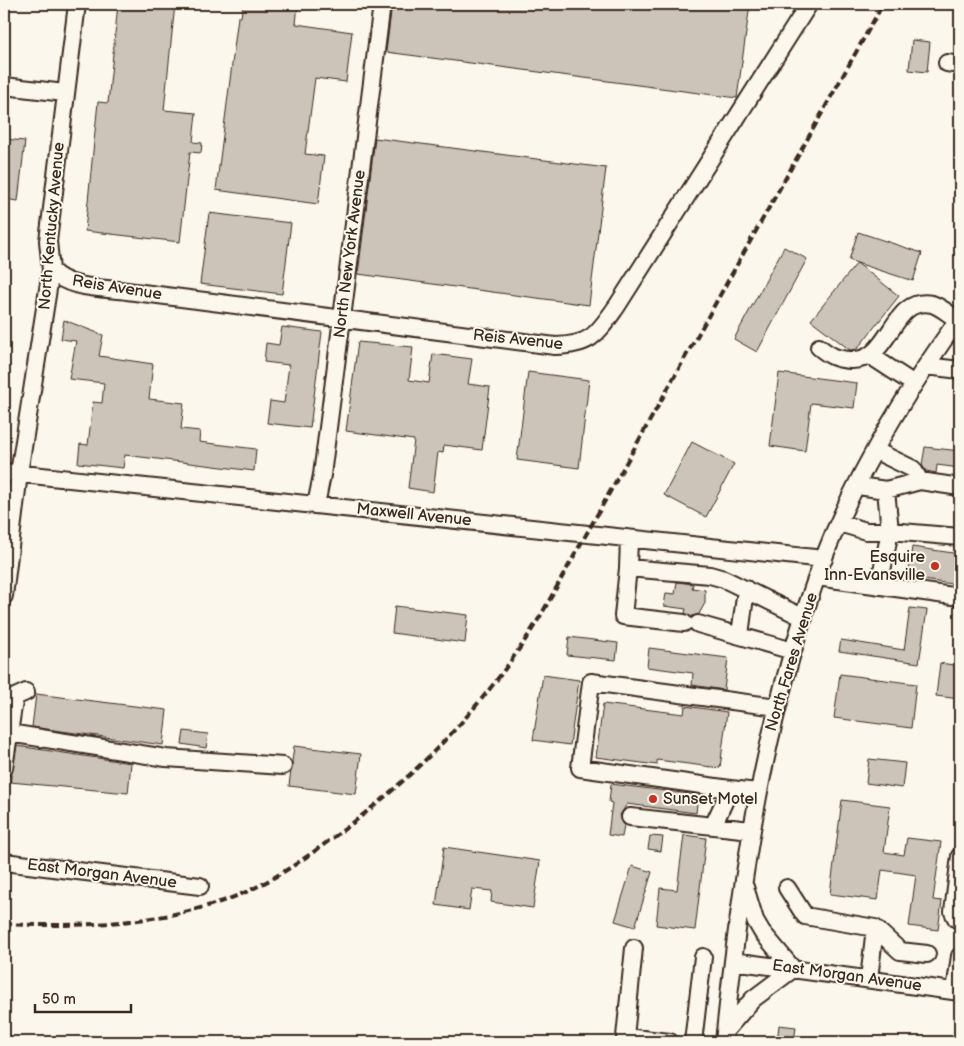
<svg xmlns="http://www.w3.org/2000/svg" width="964" height="1046" font-family="'Balsamiq Sans',sans-serif">
  <style>
    .building { fill: #ccc4b9; stroke: #3b2a1e }
    .lines { fill: none; stroke-linecap: round; stroke-linejoin: round }
    .minor-casing { stroke: #3b2a1e; stroke-width: 20 }
    .minor { stroke: #fbf7ec; stroke-width: 16 }
    .rail { stroke: #3b2a1e; stroke-width: 4; stroke-dasharray: 8 4; stroke-linecap: butt }
    .poi-dot { fill: #c8321e; stroke: #fbf7ec; stroke-width: 2 }
    .labels { text-anchor: middle; dominant-baseline: central; stroke-width: 4; stroke-linejoin: round; paint-order: stroke }
    .street-label { font-size: 16px; fill: #3b2a1e; stroke: #fbf7ec }
    .poi-label { font-size: 16px; fill: #3b2a1e; stroke: #fbf7ec; text-anchor: end }
  </style>
  <rect width="100%" height="100%" fill="#fbf7ec"/>
  <filter id="ink" filterUnits="userSpaceOnUse"><feTurbulence type="fractalNoise" baseFrequency=".02" numOctaves="2"/><feDisplacementMap in="SourceGraphic" scale="10" xChannelSelector="R" yChannelSelector="G"/><feConvolveMatrix kernelMatrix="1 2 1 2 8 2 1 2 1" color-interpolation-filters="sRGB"/></filter>
  <g filter="url(#ink)">
    <path class="building" d="M118,4h57l-11,106 32,3 -3,29 9,1 -1,10 -11,-1 -10,90 -95,-11 13,-129 10,1z
      M243,4h55l-2,20 56,8 -6,50 -31,-4 -10,76 19,2 -6,48 -102,-14 22,-173h3z
      M392,4h358l-13,94 -351,-46z
      M912,40l18,2 -3,30 -18,-2z
      M375,138l231,30 -17,137 -231,-31z
      M4,139l21,2 -7,60 -14,-2z
      M209,213l82,10 -9,71 -82,-10z
      M858,232l64,21 -9,28 -56,-18 42,33 -42,53 -7,1 -39,-30 46,-57 -8,-3z
      M784,247l23,12 -50,93 -23,-13z
      M64,320l39,15 -4,21 54,8 -4,35 35,4 -3,26 19,2 -1,11 57,7 -2,22 -129,-16 -2,13 -45,-5 2,-19 8,1 5,-43 9,1 2,-20 -35,-4 7,-38 -15,-2z
      M282,327l40,5 -12,96 -43,-5 3,-22 14,2 5,-38 -25,-3 2,-19 13,2z
      M358,342l55,5 -4,33 20,3 4,-29 39,5 -4,25 22,3 -8,63 -38,-5 -1,8 -5,-1 -5,40 -25,-4 6,-48 -68,-9z
      M528,372l61,8 -10,88 -62,-8z
      M779,373l78,10 -3,25 -43,-5 -6,48 -35,-5z
      M692,442l42,22 -28,53 -42,-22z
      M925,447l35,4v17l-23,-3 -1,8 -10,-2 -4,-6z
      M912,547l48,7v31l-52,-7z
      M677,582l16,2 -1,4 13,2v13l-6,11 -8,3 -6,-4 1,-4 -22,-3 2,-13 9,1z
      M395,606l73,9 -3,28 -73,-10z
      M910,608l17,2 -8,53 -80,-12 2,-11 63,10z
      M569,637l49,6 -2,17 -49,-5z
      M649,648l79,10 -4,32 -32,-5 1,-12 -46,-6z
      M940,663l20,3v33l-24,-3z
      M840,674l76,10 -5,44 -77,-10z
      M543,675l36,5 -9,65 -37,-5z
      M36,694l131,16 -4,35 -131,-18z
      M603,704l81,10 1,-8 42,6 -7,56 -63,-8v5l-61,-8z
      M184,731l24,3 -2,14 -24,-4z
      M17,746l114,17 -3,30 -118,-11z
      M294,746l67,8 -5,40 -67,-8z
      M869,759l36,4 -3,25 -36,-5z
      M611,784l87,11 -2,18 -69,-9 -7,11 4,10 -2,12 -14,-2 4,-32 -3,-1z
      M842,800l48,6 -6,46 20,3 3,-17 34,4 -8,58 9,1 -4,29 -29,-4 7,-51 -34,-5 -4,30 -48,-6z
      M684,835l22,3 -11,92 -39,-5 4,-37 17,2z
      M650,836l13,1 -2,14 -13,-2z
      M444,847l96,14 -7,47 -42,-6 1,-11 -20,-2 -3,21 -33,-5z
      M632,866l20,6 -17,55 -20,-6z
      M779,1025l17,2 -2,15h-17z"/>
    <g class="lines">
      <defs>
        <path id="minor" d="M947,63l13,2
          M4,86l61,7
          M51,270c16,19 53,18 76,21l428,55c37,-1 42,-12 62,-40l192,-302
          M819,347c11,9 17,12 31,13 42,3 40,-65 82,-56 8,2 18,11 26,16
          M871,356l43,28
          M926,366l34,4
          M876,451l37,18 7,12
          M4,472l820,87
          M858,486l28,4 34,-9 40,6
          M316,505l6,-30 60,-471
          M839,523l27,8h24l-4,-41
          M628,568l1,-29
          M817,577l143,20
          M879,586l11,-55 70,6
          M4,596l15,-123 32,-203 -3,-29 29,-237
          M684,623l-61,-7 5,-48 82,7 14,4 80,39
          M698,624l95,27
          M740,635l6,-46
          M4,712l8,1 -8,55
          M12,713l3,-16 11,-5
          M9,733l157,25 117,8
          M730,789l-150,-21 11,-86 186,25
          M630,817l121,13
          M713,826l17,-37 28,3
          M960,856l-7,56 3,6h4
          M4,862l196,24
          M787,888l18,28 70,12 -6,51
          M875,928l25,23 27,3
          M634,948l-9,89 45,5
          M733,961l227,31
          M955,991l5,-35
          M725,1031l28,-32 40,-30 -31,-37 -7,-12 -10,-33
          M693,1042l10,-85
          M724,1042c17,-166 40,-324 99,-482 32,-84 85,-171 137,-243"/>
      </defs>
      <use href="#minor" class="minor-casing"/>
      <use href="#minor" class="minor"/>
      <path class="rail" d="M4,924c72,3 146,1 216,-22 43,-14 79,-39 114,-65 83,-61 154,-134 207,-222l342,-611"/>
    </g>
  </g>
  <g class="poi-dot">
    <circle cx="935" cy="566" r="5"/>
    <circle cx="653" cy="799" r="5"/>
  </g>
  <g class="labels">
    <g class="street-label">
      <text transform="translate(52 226) rotate(-85)">North Kentucky Avenue</text>
      <text transform="translate(350 254) rotate(-83)">North New York Avenue</text>
      <text transform="translate(117 288) rotate(9)">Reis Avenue</text>
      <text transform="translate(518 340) rotate(6)">Reis Avenue</text>
      <text transform="translate(414 515) rotate(6)">Maxwell Avenue</text>
      <text transform="translate(792 662) rotate(-73)">North Fares Avenue</text>
      <text transform="translate(102 874) rotate(7)">East Morgan Avenue</text>
      <text transform="translate(847 976) rotate(8)">East Morgan Avenue</text>
    </g>
    <g class="poi-label">
      <text x="925" y="557">Esquire<tspan x="925" dy="18">Inn-Evansville</tspan></text>
      <text x="663" y="799" text-anchor="start">Sunset Motel</text>
    </g>
  </g>
  <rect width="964" height="1046" fill="none" stroke="#fbf7ec" stroke-width="20"/>
  <rect x="10" y="10" width="944" height="1026" fill="none" stroke="#3b2a1e" stroke-width="2" filter="url(#ink)"/>
  <path d="M35 1004v8h96v-8" fill="none" stroke="#3b2a1e" stroke-width="2.5"/>
  <text x="42" y="1004" font-size="15" fill="#3b2a1e" stroke="#fbf7ec" stroke-width="4" paint-order="stroke">50 m</text>
</svg>
